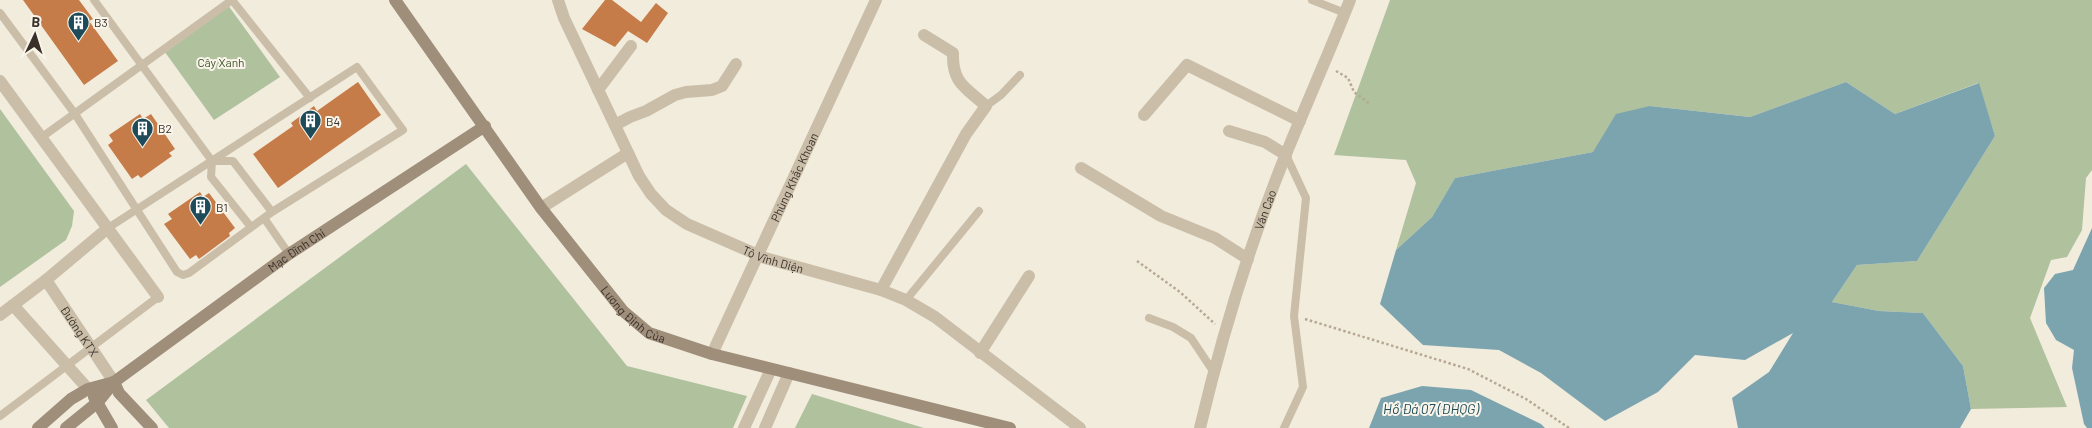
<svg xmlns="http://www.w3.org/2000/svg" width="2092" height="428" font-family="Barlow,sans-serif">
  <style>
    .green { fill: #afc19d }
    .water { fill: #7ca4af }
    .building { fill: #c57c49 }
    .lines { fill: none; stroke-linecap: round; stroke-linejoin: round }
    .path { stroke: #b6a893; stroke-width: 2.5; stroke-dasharray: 2.5 2.5; stroke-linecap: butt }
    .lane { stroke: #cbbea9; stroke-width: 8 }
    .street { stroke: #cbbea9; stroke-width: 12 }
    .secondary { stroke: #9e8e7a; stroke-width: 12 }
    .labels { text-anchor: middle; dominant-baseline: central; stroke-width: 4; stroke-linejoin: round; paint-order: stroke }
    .poi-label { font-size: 12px; fill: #383029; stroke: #faf5ea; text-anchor: start }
    .park-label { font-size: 12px; fill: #40562d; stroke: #faf5ea }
    .street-label { font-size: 12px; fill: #383029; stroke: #faf5ea }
    .water-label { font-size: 14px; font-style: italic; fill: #1e4b59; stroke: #faf5ea }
  </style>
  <rect width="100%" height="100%" fill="#f2ecdd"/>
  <path class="green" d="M1390,0h702v170l-6,8 -4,52 -15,27 -16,3 -21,58 37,89 -96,2 -8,-43 -40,-53 -44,-2 -47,-9 25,-37 60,-4 78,-125 -17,-53 -83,31 -49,-32 -96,35 -100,-11 -57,46 -138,26 -23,39 -36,33 20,-67 -10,-23 -72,-5z
    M225,1l55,76 -66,43 -52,-72z
    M0,109l74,102 -2,15 -6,14 -66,47z
    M466,164l161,202 120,30 -14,32h-564l-23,-28z
    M812,394l112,34h-129z"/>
  <path class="water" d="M1846,82l49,32 84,-31 16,53 -78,125 -60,4 -25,37 47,9 44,2 40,53 8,43 -11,19h-222l-6,-30 37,-26 24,-39 -48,27 -50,-5 -37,37 -53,29 -64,-48 -42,-23 -76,-5 -43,-41 16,-54 36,-33 23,-39 138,-26 23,-38 34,-8 100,11z
    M2092,228v200h-5l-3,-4 -12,-56 2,-18 -18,-10 -10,-17 -2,-35 11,-14 18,-4z
    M1422,386l49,4 70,34 4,4h-176l12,-30z"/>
  <path class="building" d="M23,0h56l14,19 -4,2 29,40 -34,24z
    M605,0h7l29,22 15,-19 12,10 -21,30 -19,-12 -13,16 -33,-18z
    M358,82l23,33 -103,73 -25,-34 40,-28 -2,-3 23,-17 3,5z
    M140,114l3,5 8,-5 24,35 -6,4 3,3 -31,22 -3,-3 -6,4 -24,-34 5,-4 -4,-6z
    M200,192l3,5 6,-4 26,35 -6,5 1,3 -31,23 -3,-4 -6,4 -26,-35 8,-5 -4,-5z"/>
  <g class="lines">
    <path class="path" d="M1336,71l12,7 6,14 16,12
      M1137,261l43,31 35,32
      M1305,319l163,50 58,30 43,29"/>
    <path class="lane" d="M94,0l118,161 -1,16 40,50
      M232,0l78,98
      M1312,0l33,13
      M0,13l75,101 102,158 6,3 6,-2 83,-61 131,-82 -46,-63c-83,54 -166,108 -249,161
      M986,106l15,-11 19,-20
      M42,137l190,-137
      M212,161h21l39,51
      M264,218l25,36
      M906,300l73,-89
      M1149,318l24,9 18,11 22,33
      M0,416l158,-119
      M1284,428l19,-41 -9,-71 12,-118 -20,-43"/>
    <g class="street">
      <path id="s1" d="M558,0l6,18 75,158 12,18 15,16 21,14 78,34 116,32 25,10 29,17 145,111"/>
      <path d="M0,81l158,216"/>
      <path d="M598,90l33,-44"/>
      <path d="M1144,115l43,-50 113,56"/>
      <path d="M615,125l15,-8 16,-6 29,-16 11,-3 26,-2 10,-4 14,-22"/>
      <path d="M1229,131l36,11 21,13"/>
      <path d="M1081,168l80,48 54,22 33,21"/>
      <path d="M541,208l87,-55"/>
      <path id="s2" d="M46,280l68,102"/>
      <path d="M881,290l85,-156 20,-28c-21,-19 -34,-23 -33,-53l-29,-18"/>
      <path d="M13,305l75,84"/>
      <path d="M0,315l46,-35 62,-52"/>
      <path d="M980,353l49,-77"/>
      <path id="s3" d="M712,354l164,-354"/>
      <path d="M744,428l27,-59"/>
      <path d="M765,428l24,-55"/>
      <path id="s4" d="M1200,428c22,-93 50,-185 86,-274 21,-52 44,-103 64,-154"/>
    </g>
    <g class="secondary">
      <path id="s5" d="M395,0l146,208 82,103 26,22 63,21 298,74"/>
      <path d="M114,382l5,11 33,35"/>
      <path d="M94,397l18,31"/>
      <path d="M38,428l33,-29 17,-10 26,-7"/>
      <path id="s6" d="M66,428l32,-26 16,-20 175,-128 196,-128"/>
    </g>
  </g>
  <defs>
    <symbol id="building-pin" viewBox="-11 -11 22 30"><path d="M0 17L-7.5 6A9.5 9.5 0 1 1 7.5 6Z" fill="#1e4b59" stroke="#faf5ea"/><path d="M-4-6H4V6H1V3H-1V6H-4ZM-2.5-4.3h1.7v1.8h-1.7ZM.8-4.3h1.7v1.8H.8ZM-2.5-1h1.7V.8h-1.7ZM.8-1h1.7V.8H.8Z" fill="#fff"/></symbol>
  </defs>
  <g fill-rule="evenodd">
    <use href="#building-pin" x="66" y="10" width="25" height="34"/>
    <use href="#building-pin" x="298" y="108" width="25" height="34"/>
    <use href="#building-pin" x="130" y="116" width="25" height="34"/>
    <use href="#building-pin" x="188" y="194" width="25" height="34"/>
  </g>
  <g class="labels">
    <g class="poi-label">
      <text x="94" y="22">B3</text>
      <text x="326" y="121">B4</text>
      <text x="158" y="128">B2</text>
      <text x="216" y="207">B1</text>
    </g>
    <g class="park-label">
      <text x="221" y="62">Cây Xanh</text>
    </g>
    <g class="street-label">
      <text stroke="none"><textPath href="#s3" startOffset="195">Phùng Khắc Khoan</textPath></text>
      <text stroke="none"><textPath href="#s4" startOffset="228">Văn Cao</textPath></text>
      <text stroke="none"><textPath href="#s6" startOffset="292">Mạc Đĩnh Chi</textPath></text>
      <text stroke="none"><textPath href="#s1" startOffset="356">Tô Vĩnh Diện</textPath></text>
      <text stroke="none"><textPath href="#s5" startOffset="396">Lương Định Của</textPath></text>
      <text stroke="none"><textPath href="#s2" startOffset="61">Đường KTX</textPath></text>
    </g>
    <g class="water-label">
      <text x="1431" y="408">Hồ Đá 07 (ĐHQG)</text>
    </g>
  </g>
  <g transform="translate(35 35) rotate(4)" stroke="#faf5ea" stroke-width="4" paint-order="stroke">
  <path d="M0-4L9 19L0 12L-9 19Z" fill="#383029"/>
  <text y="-8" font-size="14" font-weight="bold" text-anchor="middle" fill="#383029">B</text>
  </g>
</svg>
